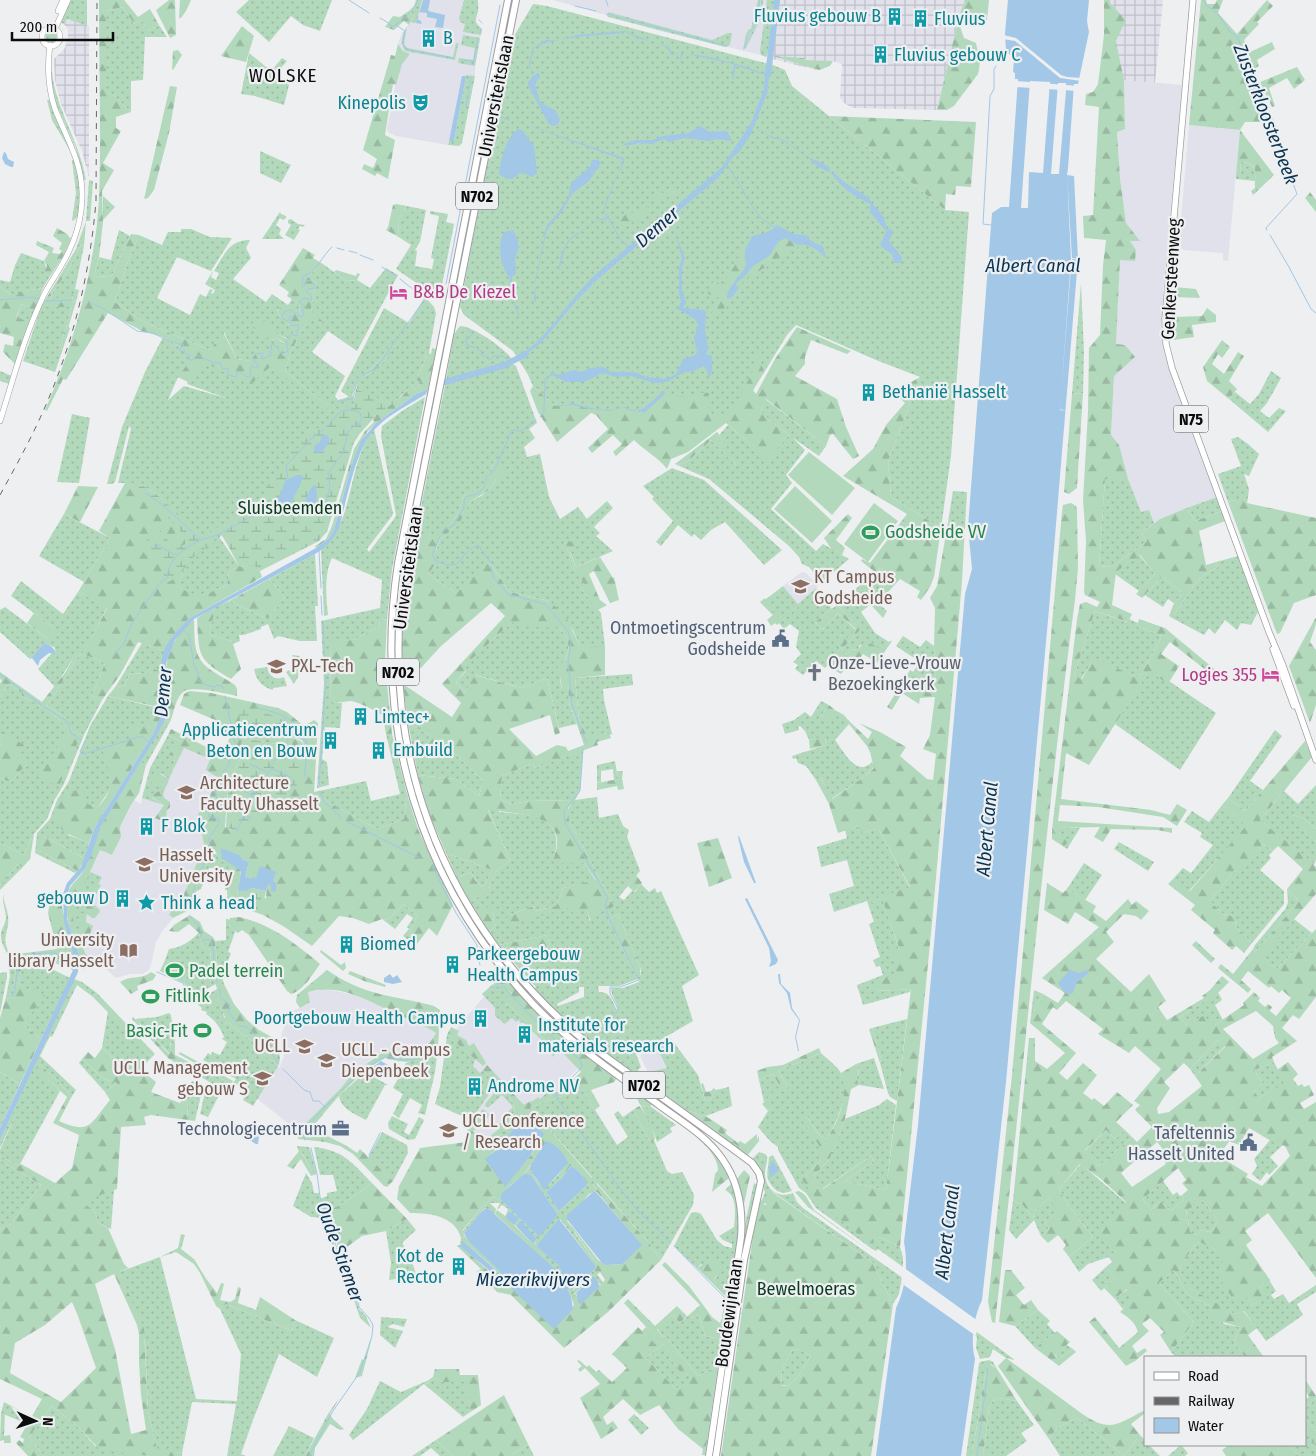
<svg xmlns="http://www.w3.org/2000/svg" width="1316" height="1456" font-family="'Fira Sans Condensed',sans-serif">
  <style>
    .built { fill: #e0e1eb }
    .industrial { fill: url(#industrial-grid) }
    .grass { fill: url(#grass-dots); fill-rule: evenodd }
    .forest { fill: url(#forest-firs); fill-rule: evenodd }
    .wetland { fill: url(#wetland-marsh); fill-rule: evenodd }
    .pitch { fill: #b3d9bd }
    .water { fill: #a2c7e7; fill-rule: evenodd }
    .pier { fill: #eeeff1 }
    .lines { fill: none; stroke-linecap: round; stroke-linejoin: round }
    .stream { stroke: #a2c7e7; stroke-width: 1 }
    .river { stroke: #a2c7e7; stroke-width: 6 }
    .secondary-casing { stroke: #9f9fa1; stroke-width: 6 }
    .primary-casing { stroke: #9f9fa1; stroke-width: 7 }
    .highway-casing { stroke: #9f9fa1; stroke-width: 8 }
    .secondary { stroke: #fff; stroke-width: 5 }
    .primary { stroke: #fff; stroke-width: 5.5 }
    .highway { stroke: #fff; stroke-width: 6 }
    .rail { stroke: #676769; stroke-width: 1; stroke-dasharray: 6 6; stroke-linecap: butt }
    .labels { text-anchor: middle; dominant-baseline: central; stroke-width: 4.5; stroke-linejoin: round; paint-order: stroke }
    .shield { fill: #eeeff1; stroke: #505051; stroke-width: 1 }
    .shield-label { font-size: 16px; font-weight: bold; fill: #0c0c0d }
    .culture-label { font-size: 18px; fill: #0d838f; stroke: #eeeff1; text-anchor: start }
    .street-label { font-size: 18px; fill: #0c0c0d; stroke: #eeeff1 }
    .hotel-label { font-size: 18px; fill: #b23c85; stroke: #eeeff1; text-anchor: start }
    .park-label { font-size: 18px; fill: #093b1e; stroke: #eeeff1 }
    .leisure-label { font-size: 18px; fill: #27864d; stroke: #eeeff1; text-anchor: start }
    .education-label { font-size: 18px; fill: #785e54; stroke: #eeeff1; text-anchor: start }
    .service-label { font-size: 18px; fill: #4e5e75; stroke: #eeeff1; text-anchor: end }
    .worship-label { font-size: 18px; fill: #5b616d; stroke: #eeeff1; text-anchor: start }
    .neighbourhood-label { font-size: 19px; letter-spacing: 1px; fill: #0c0c0d; stroke: #eeeff1 }
    .water-label { font-size: 19px; font-style: italic; fill: #083454; stroke: #eeeff1 }
  </style>
  <defs>
    <pattern id="industrial-grid" width="8" height="8" patternUnits="userSpaceOnUse" patternTransform="scale(1.25)"><rect width="8" height="8" fill="#e0e1eb"/><path d="M0 4h8M4 0v8" fill="none" stroke="#bfc0c8"/></pattern>
    <pattern id="grass-dots" width="8" height="8" patternUnits="userSpaceOnUse" patternTransform="scale(1.25)"><rect width="8" height="8" fill="#b3d9bd"/><path d="M2 2h.1M6 6h.1" fill="none" stroke="#99b9a1" stroke-width="1.8" stroke-linecap="round"/></pattern>
    <pattern id="forest-firs" width="22" height="20" patternUnits="userSpaceOnUse" patternTransform="scale(1.25)"><rect width="22" height="20" fill="#b3d9bd"/><path d="M5 1l3.5 6h-7zM16 11l3.5 6h-7z" fill="#99b9a1"/></pattern>
    <pattern id="wetland-marsh" width="20" height="14" patternUnits="userSpaceOnUse" patternTransform="scale(1.25)"><rect width="20" height="14" fill="#b3d9bd"/><path d="M1 5h8M5 5V1M11 12h8M15 12V8" fill="none" stroke="#99b9a1"/></pattern>
  </defs>
  <rect width="100%" height="100%" fill="#eeeff1"/>
  <path class="built" d="M419,0h59v12l-3,10 7,7 -7,37v10h-11l-16,69 -52,-9 -8,-4 -1,-3 11,-57 5,-11 6,-6 -6,-4 -5,-7 4,-11 11,-14z
    M553,0h222l-6,57 -108,-26z
    M1124,80l58,5 -19,208 -2,41 4,21 11,34 41,108 -57,22 -6,4 -5,-13 -8,3 -30,-78 9,-175 9,-20 10,1 -13,-18 -6,-45 -3,-47 8,-2z
    M1189,125l51,5 -12,131 -5,-1v-7l-40,-3 -4,-7z
    M802,572l4,1 12,13 -20,18 -15,-18z
    M184,748l26,11 7,18 -8,22 -11,15 6,31 -20,49 -6,4 -9,18 4,2 -12,15 -5,9 -5,23 -3,6 -6,3h-12l-14,4 -11,-10 -1,-3 -7,-4 -6,1 -8,-13 4,-36 13,-28 -2,-1 4,-7 -12,-5 10,-22 12,5 9,-18 -1,-10 14,-27 7,4 1,-6z
    M326,989l34,7 34,17 25,9 17,11 -8,11 -13,9 -8,3 -15,-3 -6,-3 -13,8 -21,16 -10,13 -44,44 -53,-42 33,-23 1,2 5,-11 -3,-16 1,-9 9,-21 9,-3 10,-6 -2,-10z
    M490,990l90,76 -26,29 -27,13 -39,41 -23,-22 3,-8 -31,-14 11,-64 12,-17z
    M670,1037l2,3 -15,8 10,20 -19,4 -8,-16 1,-1z"/>
  <path class="industrial" d="M780,0h185l-6,16 -22,94 -84,-2 -9,-5 -4,-5 2,-34 -9,-3 -10,8 -6,1 -45,-11z
    M1110,0h53l-8,83 -31,-3 -8,-39 9,-21 -15,-17z
    M66,19l23,7v152l-7,-27 -21,-47 -6,-24 -1,-21 11,-11 3,-13v-6l-4,-5z"/>
  <path class="grass" d="M70,0h17v26l-20,-7 -3,5 -4,-2z
    M249,0h83l-12,31 -17,-6 -12,-9 -22,26 -33,-30z
    M416,0h6l-6,23 -5,-1 3,-6 -4,-6 4,-4z
    M464,0h14c0,4 1,10 -1,14 -2,8 -2,9 5,15l-1,6 -18,-3 2,-8 -5,-2 -1,-4z
    M758,0h2l-2,21 -11,16 -3,12 4,-10 11,-18 2,-21h2l-2,18 -15,30 -3,2 3,-16 3,-5h2z
    M767,0h8l-7,52 -2,5 -5,-2 -1,-4z
    M778,0h2l-8,59 -1,-6z
    M533,4l14,2 226,59 12,5 7,16 153,124 24,2 -18,244 -10,72 -50,-31 -3,-35 32,-85 -44,-17 -80,-35 -9,10 -43,70 -26,23 -122,-17 -22,-5h-19l-22,-20 -6,-13 -14,-22 -49,-36 -4,-8 50,-264z
    M123,7l11,17 7,-4 8,10 10,-5 8,12h-22l-2,43 -12,1v31l-21,-20 -4,1v-82z
    M608,12l104,28 16,-7h4l-2,12 -5,2 -117,-30 -2,-3 122,32 -120,-32z
    M407,27l-3,17 3,4 46,9 3,-14 4,1 -2,1 -3,15 -50,-9c-5,-8 -3,-18 2,-24z
    M45.5 37a5.5 5.5 0 1 1 11 0a5.5 5.5 0 1 1-11 0Z
    M463,35l17,3 -5,28 -17,-3 1,-5 14,2 2,-12 -14,-3z
    M249,53l22,18 11,-13 5,3 -11,13 13,11 -5,20 -29,-9 -14,-2z
    M50,72h2c4,38 28,70 34,108h-2l-8,-32 -21,-46z
    M466,75l9,1 -13,67 -3,3 -11,-1 1,-4h5z
    M47,100h3l20,48 -1,1 -17,-29z
    M260,151l31,14 -10,18 -21,-10z
    M72,160h3l5,26v10l-2,20 -5,5 -1,-1 4,-27z
    M1241,162c12,1 17,7 14,19l-19,-2v-4h4z
    M89,180l4,1 -3,40h-4z
    M103,196l12,11 -12,13z
    M407,206l19,4 -6,32 -5,8 2,1 -2,15 17,3 2,-10 -3,-1 8,-42 -9,-2v-3l18,3 -2,8 8,2 -11,56 -2,7 -7,8 -38,-26 15,-24 -14,-9 2,-3 -1,-12z
    M280,212l1,2 5,2v2l-3,2 -3,-2 -4,7 5,4 -2,5 5,5h-22z
    M291,219l7,5 7,1 -2,2 -3,-1 -2,3 2,1 -6,10 -9,-5 6,-10 -3,-2v-3z
    M181,229h10l19,8 22,1 -21,33 -34,-14 -20,41 33,17 10,-21 6,3 4,-8 3,1 -2,3 2,1 2,-4 -10,-6 8,-13 -2,6 5,3 3,-7 -5,-2c10,-16 15,-31 36,-31l-4,8 5,10 -18,21 33,23 6,-8 16,11 4,-6 8,6 -1,10 -7,-2v-7h-5v4l-9,-1 -1,2c2,3 4,8 7,10 5,4 8,4 10,11l-5,7 -10,-4 -2,-3 -23,-3 19,11 4,-2 8,7 1,9 -3,2 -3,-5 -11,-1 -1,12 61,45 -44,-36 6,-20 18,-35 12,9 -10,-15 5,-27 -8,-7 15,-12 23,17 11,-1 13,8 16,-20 12,7 -41,76 -29,-20 -16,21 33,24 -10,20 3,4 11,-3 -8,-6 43,-83 25,15 16,-26 9,10 2,6 -7,40h-3l-1,7 -9,20 4,2 -5,9 -2,-6 -21,19 -13,-5 -6,18 -9,9 -13,22 -17,56 -7,28 -9,8 -57,30 -21,-5 -19,-31 -21,2 -41,-40 -20,-13h-21l13,-54 -2,-3 -14,56 -3,2h-5l15,-57 23,-55 18,-35 14,8 15,13 58,3 -13,-2 -13,-27 -14,18 -66,-28 -29,-20 14,-44 10,-23 23,10 6,-13h13zM390,345l-2,12 -15,15 -11,5 -4,6 -4,15 -2,-3 5,-16 13,-9 12,-12zM178,377l10,5 -1,2 39,14 -42,-12 -16,14z
    M119,230l11,6 -19,41 -17,-1 5,-19 12,3z
    M81,245l3,1 -9,43 4,1 -3,12 -4,-1 1,-5 -23,4 3,-8 16,-23z
    M21,253l23,8 5,17 -6,10 -24,4 -1,3h-6l-12,-8v-7l10,2 5,-17z
    M1081,283l3,70 -1,40 -11,1z
    M22,304l12,8 -4,10 -14,-4z
    M41,307h31l-13,43h2l7,-23 2,1 -15,44 -32,-11z
    M460,326c13,0 44,22 52,33l-6,4 -60,17 8,-46z
    M513,364l3,2 21,57 -8,6 6,9 -11,9 3,10 13,-3 9,43 11,22 18,-12 9,12 20,-18 6,7 -19,19 6,6 -4,3 17,15 -37,16 -6,-16 5,-2 -3,-8 -7,1 9,26 12,17 -4,5 19,23 4,33h-25l-7,-16 -24,-29 -39,-9 -20,-29 -34,30 -28,-19 12,-35 14,-11 17,-27 10,-5 12,-10 3,-7 3,-2 -4,-17 -12,26 -8,6 -10,2 -9,23 -16,18 -25,2 30,-152z
    M0,371l12,5 -3,8 -9,-3z
    M1271,371l10,7 -14,25 -7,8 9,7 10,-10 7,3 -18,21 -39,-33 6,-7 15,12 9,-10z
    M425,397l-33,172 -5,50 -6,1 -3,7 -24,13 -23,2 -1,60 12,1 -2,25 -15,-1 -3,32 5,3 2,23 -12,3 7,-104 -3,-63 59,-13 2,-28 -50,-22c-8,16 -6,39 -4,57l-4,1 -3,-66c35,-28 25,-86 53,-121l19,84 -1,3 -25,33 2,3 25,-33 2,-4 -15,-79 1,-10 20,-15z
    M765,399l61,47 -7,10 -26,-18 12,12 -19,25 6,8 -21,26 45,42 7,-7 26,15 -27,23 -13,-15 -7,-3 -3,-7 -10,-11 -80,-67 -32,-14 10,-3 24,-22 25,25 -17,-30 9,-10 40,33 21,-23 -26,-20 -2,-7z
    M72,414l18,4 -11,65 -22,-1z
    M1238,437l10,7 11,10 -10,22 -5,-2 5,15 -2,15 -14,-4 -5,2 -10,-28 23,-8 -10,-27z
    M672,468l32,12 78,70 -18,15 -39,-43 -14,8 -10,10 -7,-6 -2,3 -14,-12 -17,21 -5,-4 17,-21 -21,-22 2,-2 -11,-11z
    M1105,479h23l13,33 8,-2 5,13 -13,10 6,8 -35,26 -13,-1z
    M953,491l14,1 -3,53 -10,-26 -6,3z
    M1217,497l5,14 -27,10 -8,-13z
    M64,514l46,24 -26,44 -45,-26z
    M220,538l19,28 -10,6 -2,13c-10,4 -23,13 -35,10 -4,-1 -10,-6 -14,-9 4,-6 4,-13 7,-19 7,-12 23,-22 35,-29z
    M315,554l3,52h-3l2,35h-17l-22,-5 -4,3 -6,-15 -7,3v2l-17,6h-5l1,6 -7,3 -1,-3 -22,-6c-2,-10 7,-17 3,-27l16,-7 39,18 17,-22 -16,-18z
    M1139,555l16,19 -16,17 -24,-17 1,-2z
    M1238,556l20,56 -7,13 -10,-2 -4,7 -12,-10 -10,14 -6,-6 -5,7 -32,-17 23,-34 9,-9 14,-8 -2,-5z
    M880,568l12,7c-10,13 -18,28 -31,37l14,21 14,9 -8,8 -21,-5 -2,4 -7,1 -3,3 -4,1 -2,-3 1,-3 17,-18 -23,-25z
    M1162,577l21,16 -9,10 -6,-4 -5,8 -18,-12z
    M21,581l42,33 15,-22 30,14 -25,48 22,9 -13,33 10,4 -18,35 -20,49 -10,17 -7,18 -13,15 -1,7 -2,-2 -7,16 -24,-12v-65l10,4 17,-18 -9,-5 -15,-26 -3,13v-49l9,-13 13,9v3l20,12 3,-5 -1,4 19,16 6,9 -7,9 19,-6 -9,-4 -5,-12 -21,-14 9,-11 24,-39 3,-1 -5,-2 -22,35 -17,-18 13,-15 5,-2 -2,-5 -10,-4 -11,15 -3,1 -30,-27v-22l5,-3 43,32 6,-11 -43,-32z
    M783,586l15,18 18,-16 16,21 -17,13 7,8 16,-17 18,17 -10,10 -5,-5 -6,7 6,6 -16,20 -9,-7 -13,14 -8,-6 3,-4 -5,-3 8,-8 -5,-7 3,-16 -9,-7 -6,5 -5,-6 20,-17 -20,12 -6,-3 -12,-12z
    M1095,611l32,11 2,-3 9,4 -1,3 25,10 -23,42 -45,-19 -13,20 -7,-3z
    M512,622l47,6c21,20 1,30 1,49 0,4 1,9 2,12h6l2,20h1l6,15 -18,4 -12,-50 -25,10 -46,-13 -11,17 -9,-10 10,-11 -3,-5z
    M903,636l17,11 6,-7 8,6 2,30 -5,7 -18,-11 7,-10 -24,-16z
    M142,643l22,8 -3,21 -11,-4 -5,6 -15,-1 -6,14 -8,-1z
    M292,655l8,1 -2,21 -4,7 -8,-12 3,-2 2,2 3,-9z
    M267,667c2,9 8,14 17,10l3,9 -14,2v2c-11,-3 -17,-10 -19,-21z
    M1149,670l18,13 2,-2 47,32 -36,57 -65,-46z
    M632,674l1,11 -30,4 1,11 8,34 -2,1 -1,-2 -23,3 -7,-17 -4,-41z
    M108,696l55,13 -34,53 -17,17 -3,12 -11,16 -10,-3 -20,31 21,8 -4,16 -41,-23 -7,14 41,21 -3,2 -40,-20 2,-20 13,-14 7,-19 12,-19 21,-55z
    M821,701l8,4 -8,11 7,4 7,-10 9,5 4,5v3l1,1 -14,16c9,12 22,38 37,22l2,5 -10,10 -33,22 -10,-22 -5,3 -10,-14 -8,-3 -2,-5 -3,1 -1,-3 34,-11 -1,-8 -16,3 -4,-9 -5,-5 -2,1 1,3 -14,4 -3,-10 12,-4 11,-8 6,5z
    M165,720l5,2 -24,43 -6,-3z
    M408,723l22,12 -5,12 19,-4 39,38 -4,15 -23,-17 -38,-4z
    M1275,730l7,6 -32,45 13,9 -18,21 -17,-13z
    M386,734h6l15,60 -3,25 -27,10 -63,-35v-2l52,-11 5,20 29,-7z
    M168,735l12,6 -4,7 -7,6 7,2 -4,13 1,1 -4,9 -8,-6 -1,10 6,4 -3,6 -7,-1 -4,2v4l12,7 -22,-7 8,-30z
    M583,750l-3,41 -5,9 22,-3 2,21 19,-4 5,12 6,4 -2,7 13,34 -21,26 5,3 8,-9 3,1 6,-8 8,8 6,-4 2,5 4,-2 38,84 -17,11 11,35 -57,33 5,13 -3,3 5,6 5,-4 19,-4 -10,-20 15,-8 26,35 7,26 5,-1 6,-10 13,-3 3,19 -26,10 -2,-1 -2,2 -11,-6 -2,2 -95,-69 -18,-14 -42,-41 2,-2 -28,-31 43,-7 -4,-14 -48,10 -10,-13 6,-5 -2,-10 1,-6 -19,-1 -5,-7 18,-14 8,-17 14,-12 -22,-51 11,-2v5c31,3 67,3 55,45l30,6 12,18 -33,7 -7,18 -21,5 -1,-5 -24,9 61,-8 15,2 4,12 9,-15 8,-3 7,3 -45,-86 -2,-9 7,-11 -45,1 -17,3 -12,-5 2,-23 31,-13 2,5zM618,914l22,53 1,4 -2,11 -16,6h-12l1,6 6,14 -1,2c-5,-9 -6,-18 -18,-18l-1,-6h21l19,-7 -30,-59zM579,987h5v10l-26,9 -1,-2 22,-12z
    M615,761l3,18 -4,1 -1,-11 -12,2v11l-4,1v-18z
    M1316,785v44l-13,-11 -9,-3 -3,4 25,23v18l-3,4 -53,-44 24,-29 14,13z
    M1222,805l25,21 -58,65 -16,-12 10,-11 8,5 22,-28 -13,-8 2,-4 -18,-11 8,-11 17,11z
    M860,826l2,7 16,-5 32,60 -27,12 16,49 -2,26 -20,16 34,-2 -1,3 -47,13 -6,-20 26,-10 -3,-9 -4,1 -3,-7 7,-3 -11,-33 5,-2 -7,-21 -33,11 -5,-18 25,-8 -7,-26 -26,7 -4,-20 30,-9 -2,-8z
    M1060,828h20l-13,21 -15,-10v-9l2,4h5z
    M1119,842l35,20 -6,9 -34,-22z
    M1263,844l10,7 -4,4 2,3 -11,12 24,21v13l-32,39 -17,-17 1,-5 -3,-5 -10,-2 -13,-13 25,-31 4,3z
    M446,853l46,17 -7,15 -3,2c-5,-5 -8,-9 -11,-15l-14,6z
    M211,854h6l1,3 11,8 -2,18 3,8 2,13h-4l-1,-14h-2l-1,-21 -15,-1 -8,21 -6,3z
    M1084,863l18,12 -17,25 -18,-11z
    M18,864l4,4 -22,22v-5z
    M90,872l12,5 -11,22 -4,14h-4l-2,24h-3c-8,-12 -6,-36 1,-48 4,-6 8,-11 11,-17z
    M6,888c-6,10 1,17 2,28 2,16 -8,20 2,39l7,1v2l-9,-2c-2,-5 -7,-13 -7,-19 -1,-7 5,-13 5,-20 -1,-11 -6,-18 0,-29z
    M1287,889l12,12 -43,50 -3,-2 2,-4 31,-37 2,-6z
    M404,904l13,12 -8,19 8,9 -1,2 -13,-10 6,-7 -2,-2 6,-9 -6,-4 -12,15 -13,-10 6,1z
    M226,919h2l2,7 5,6 -7,20 3,1 -9,24 -5,-15 -2,-21 11,-1z
    M1294,919l18,14 -35,36 -16,-13z
    M199,932l3,14 8,4 2,22 4,12 -25,13 -7,-14 5,-12 -24,-11 4,-11c11,-1 23,-8 30,-17z
    M10,964l6,1 -3,33 -7,-1 4,-21 -1,-11z
    M22,965l28,3 20,10 -29,61 -18,-14 -5,-38z
    M7,972v5l-7,36v-40z
    M74,979l8,3 15,11 -4,4 -16,-12 -25,52 -2,-1 -10,20 36,34 -4,6 -32,-32 -2,6 22,21 -41,75 -19,-10v-6l16,-36 -16,34v-8z
    M493,984v2l13,1 6,8 -7,10h4l4,4 44,42 -4,6 -1,-2 2,-3 -31,-30 -2,1 -3,-3 -2,2 -4,-4 -7,6 -10,-8v-8l-13,-14z
    M217,989c0,13 9,23 7,36l3,-3 25,19 11,13 15,12 -25,40 -10,-6 5,-9 -11,-7 -6,10 -50,-28 4,-6 47,24 4,-5 -33,-19 5,-7 3,2 1,-3 8,3 7,-13 -5,-3 2,-2c-4,-10 -9,-17 -18,-23l1,-2 -6,-2 1,-2 -7,-6z
    M1034,990l9,4 -12,22z
    M1218,992l4,8 -7,5 8,15 -8,5 -8,-2 -21,2 -6,-8z
    M108,1011l44,46 -19,19 -31,-28z
    M169,1013l2,2 4,29 -5,-1v11l-35,-35 22,-2z
    M907,1019l-10,82 -7,-4 -2,-4 -8,-30 2,-1 -10,-34z
    M447,1035l28,24 -2,7 7,7 3,-3 13,14 -25,36 -36,-16 5,-17z
    M1218,1040l7,6 -30,30 -5,-7z
    M438,1048l-3,24 -10,43 -7,-2 4,-8 -12,-7 -11,20 -6,-4 10,-20 -10,-6 13,-25z
    M821,1053c6,6 15,12 20,20 11,15 -5,53 -15,66l-6,-3 -14,-21 15,33v12l-19,19 75,60 3,-2 20,10 3,10v10l-25,-18 -2,2 -4,-2 -56,-41 -10,-15 -7,-5 -21,-38v-3l-8,-6 -12,-14 10,-16 5,-4 -5,-6 20,-14 -10,-16z
    M874,1058l10,31 -25,-4 -3,-7c4,-5 3,-8 0,-14z
    M82,1059l22,20 13,4 -12,9 -26,-29z
    M1274,1062l11,22 -26,14 -5,-7 9,-7 -9,-14z
    M0,1072l20,12 -20,44z
    M365,1072l23,13h-3l-19,35c-11,-6 -25,-11 -27,-24z
    M773,1074l8,12 -17,16 -5,-22z
    M192,1081l11,6 -8,34 -8,-1 1,-19 -8,2z
    M206,1088l13,7 -11,22 -8,-3z
    M498,1088c5,4 15,12 16,18 3,14 -18,35 -29,42l-18,-20 16,-19 6,5 -1,3 -15,14 10,11 17,-14 -2,-3 11,-9 -2,-3 6,-6 -11,-12 -13,12h-3l-1,-3z
    M582,1089l35,56 11,-8 -14,-23 4,-3 5,6 10,-7 16,30 3,1 2,-1 13,31 5,3 10,-2 2,3 10,20 -1,10 -32,55 -12,-17 -52,-60 -4,2 4,5 -8,4 -22,27 8,9 -1,2 24,33 -3,7 8,10 -3,4v-2l-8,-7 -21,20 -11,-24 -18,-16 4,-4 12,12 15,25 22,-21 1,-3 -36,-47 -24,27 -1,-4 2,-3 -16,-17 -5,4 -2,-1 5,-6 -9,-8 -5,6 3,-8 -6,-4 -5,5 3,-7h-10l6,6 -1,5 -10,-6 -5,5 -16,20 -2,-1 20,-25 11,-10 7,2 38,37 20,-21 -27,-40 -6,-2 4,-5 11,17h9l9,-10 4,3 -16,14 13,19 28,-26 5,-8 -62,-70z
    M887,1099l9,6 -10,85 -41,-9 29,-20 -3,-5 -49,33 -8,-14 15,-15 16,-41 34,-14z
    M640,1104l9,4 1,-2 26,19 -6,3 2,4 -15,10 -3,-9z
    M392,1116l16,8 -4,8 5,3 10,-18 5,3 -9,19 -7,1 -19,-11 -1,-6z
    M709,1125l37,26 11,-11 2,-4v5l-12,15 -40,-30z
    M1106,1130l9,9 10,-9 7,7 -33,29 -14,-15z
    M382,1132l25,13 1,8 -15,28 -25,-23z
    M1270,1140l13,5 -13,12 8,9 -9,9 -2,-3 -7,9 -8,-7 5,-8 -3,-7z
    M297,1146l12,1 1,2 7,25 -3,1 -13,-24 -2,1z
    M314,1147c31,4 37,15 58,36l-22,16 -23,13 -1,4 9,31 10,15 1,11 9,20 4,16 7,7 5,12 -11,-10 -19,-57 -8,-13 -9,-30 -13,-1 -18,-11 13,-33 6,10 2,10h5l1,6 7,-3v-3l10,-2 -4,-16h-13z
    M759,1152l6,2 2,2c1,6 -2,11 -2,17 0,16 13,26 28,20l4,9 6,6 107,75 105,77 -9,-2 -13,-9 -3,8 -10,2 -4,-11 1,-11 -76,-54 -2,11 -6,10 -21,-42 -100,-71 -5,10v3l-6,-2 4,-9 -8,-28 -5,-6z
    M773,1155l19,36 -8,2 -7,-2c-14,-13 -9,-17 -8,-34z
    M0,1160l41,25 -31,40 -10,5z
    M1081,1164l45,39 -10,48 -7,6 -21,7 -9,8 -10,-15 24,-20 -25,-32 -9,-16z
    M1163,1181l10,14 4,-3 3,4 2,-1 2,4 -13,12 -11,-10 -9,9 -8,-11z
    M732,1183c7,25 10,54 1,78l-9,58 -2,-1 5,-32 -15,-4 5,-6 -16,-12 -4,4 -23,-22 17,-33 5,-1 5,2 16,26 7,6 8,2v-4l-9,-4 -4,-4 15,-9c1,-12 4,-31 -9,-37z
    M754,1183l3,2 -13,62 -29,209h-3l33,-232z
    M114,1190l-3,39 -13,-6 -3,-12 -9,-6v-5z
    M799,1191l6,4 9,15 60,44 -66,-47 -13,-15z
    M1049,1198l10,14 -14,11 4,6 -8,7 -7,-16 -18,19 -7,-9 4,-29 9,3 12,15 -1,-7z
    M1204,1201l14,20 -8,11 -9,-2 -4,5 -7,-3 -4,-23z
    M407,1219l9,11 -14,13 6,9 9,24 -28,4 2,-17 -5,-32z
    M465,1236l3,5 34,31 -3,5 -3,-2 1,-4 -4,-4 -29,-25 -4,3 1,-7z
    M1200,1242l26,14 26,50 14,-9 -6,-10 9,-7 7,11 -5,4 3,4 9,-5 6,9 27,-18v7l-19,12 6,11 -37,26 -22,-30 -9,3 -7,-3 -37,-22 -4,-3 -8,-17 15,-23z
    M160,1257l36,142 41,2 4,-47 -21,-45 6,-5 66,27 3,-11 39,18 -17,39 -38,-23 -26,66 -12,34 5,2h-19l9,-52 -44,-2 -10,51 -25,-3 -9,-39 -3,-70 -26,-69z
    M1106,1267l9,11 -14,13 -9,-11z
    M1174,1270l13,24 24,13 13,17 16,3 -6,15 11,15h-69l-5,-5 23,-30 -35,-39z
    M1128,1289l8,9 -13,11 -8,-10z
    M1038,1310l12,11 -3,3 8,9 -20,15 -20,-22z
    M690,1314l3,4 4,-3 3,3 5,18 16,3 -3,27 -20,10 -33,-40 -2,1 -6,-9 15,-13 8,8z
    M381,1317l26,2 -3,8 -11,-3 -6,3 16,4 -8,17 -15,-13z
    M646,1327l14,14 -5,4 -13,-14z
    M663,1344l10,11 -3,3 14,18 3,-2 5,6 -16,9 -30,-31z
    M1067,1345l6,4 -14,10 -4,-5z
    M793,1349l7,1 11,6 -12,19 -11,11 -6,-1 -1,-2 1,-14z
    M989,1360l4,2 4,7 -6,-5 -5,4 -14,88h-6l13,-92 1,-2z
    M436,1378l7,4h23l3,31 -6,4 -39,-33 -71,56 -4,-5 18,-26 13,-28 21,11 28,-12 -3,2 1,2z
    M999,1398l18,3 17,24 -13,8 6,8 -21,15h-23l6,-49 3,-5z
    M1316,1398v33l-11,-13v-9z
    M4,1402l17,9 -3,6 4,1 -2,3 -19,-8z
    M52,1406l27,22 16,18 56,10h-107l-15,-19z
    M634,1414l15,14 -8,7 -13,-15z
    M1076,1418l8,5 40,33h-64l-11,-17 8,-11z
    M289,1426l25,12 -9,18h-32z
    M1305,1431l11,15v10h-18l-8,-11h15z
    M1140,1435l5,5v5h4l11,11h-36z
    M436,1440l17,16h-13l-9,-8 -11,8h-8z
    M528,1444l6,12h-23z
    M1181,1445l7,8 -3,3h-17z"/>
  <path class="forest" d="M99,0h25l14,17 12,-8 9,16 -10,5 -8,-10 -7,4 -11,-17 -17,4v81h4l21,20 -15,5v11l5,3 -18,32 11,7 -12,21 1,31 -4,35 -5,19 17,1 20,-43 8,1 -10,23 -14,44 29,20 66,28 13,-18 14,27 13,2 7,-8 9,-5 3,2 2,-5 6,2 6,9 3,-2 -3,-12 -6,-4 -4,2 -15,-8 -6,-6 2,-7h6l8,3 6,4 5,9 8,4 7,-6 -4,-8 -7,-4 -6,-10 3,-3 6,2 1,-4h5l1,7 6,2 1,-10 -13,-9 2,-4 -10,-7 24,-37 12,7 -2,3 10,6 -15,12 8,7 -5,27 12,12 -2,3 -12,-8 -18,34 -6,20 44,36 -1,2 -57,-43 -20,18h-4l-41,-21 -18,18 -10,-4 14,-19 -15,-13 -14,-8 -21,-6 -34,-18 -42,67 -3,-1 -16,32 -2,-1c26,-59 44,-121 52,-186 3,-29 3,-58 3,-87 0,-46 -1,-91 -1,-137z
    M169,0h6l1,35 -6,3 -14,-28z
    M180,0h11l-5,11 -5,7h-2z
    M965,0h24l-2,20h-24l-3,6 4,12 12,5 4,20 -2,11 -24,32 -7,4h-10l22,-94z
    M1104,0h6v3l16,17 -10,21 8,39 1,49 -8,3 3,46 6,45 14,18h-10l6,9 -1,11 -15,-1 -4,84 9,1 10,12 -21,19 -3,59 8,10 9,34h-23l-6,87 13,1 35,-26 -6,-8 19,-14 27,-11 8,13 27,-10 3,10 -26,10 7,34 10,-3 2,5 -14,8 -9,9 -23,34 -3,-2 5,-13 9,-10 -21,-16 -20,21 -6,-4 19,-20 -15,-19 -24,17 -4,33 20,9 -4,8 -33,-11 -21,65 8,3 12,-21 45,20 23,-42 -25,-10 2,-7 26,9 59,49 -3,5 -51,-40 -9,12 18,12 -11,18 -19,-13 -60,94 -23,-12 -5,46 90,11 19,5 7,-11 10,6 -10,16 -14,-9 -65,-10 -38,-2 -2,16 114,7v5l-14,-3 -47,-1 -8,13 -9,-5 6,-10 -39,1 -2,6 9,8 -4,4 -7,-6 -5,-10 25,-211 3,-15 6,-2 11,5 3,-5 -15,-7 -1,-3 2,-51 -3,-41 5,-88 1,-64 11,-13 3,-70 3,-25 -22,-2 -1,-22 10,-1 6,-108 -14,-2 1,-11 7,-2 5,-8 6,-49z
    M1201,0h5l1,4h8l2,-4h6l-5,13 19,21 30,-34 6,6 -16,16 2,2 -15,16 6,12 22,-10 3,7 -18,11 2,6 -7,4 22,52 -8,3 -1,-3h-20l-5,8 34,45 -21,20 -2,-4 4,-3c-1,-14 6,-24 -14,-26l-1,13h-4l4,-45 -51,-5z
    M410,10l4,6 -5,9 -5,-4 -10,9 -9,-3 8,-11 7,1z
    M242,26l12,10 -8,26 -25,-6z
    M398,44l5,7 7,3 -8,10 -6,21 -3,-1 -8,51 10,5 -7,39 -11,-6 -2,3 -13,-7 2,-5 9,4 4,-9 -14,-9 28,-95 4,1z
    M178,50l4,5 -9,15 -1,-1 1,-18z
    M773,56l31,2v2l29,1 -3,5 -11,4z
    M1297,67l8,13 -11,9 -7,-11 -18,10 6,18 -3,1 -12,-25z
    M170,86l7,1 -8,46 -15,57 -6,8 -4,1z
    M829,116l147,6 -5,65 -15,-1 -1,9 -9,-1 -1,16z
    M672,190l3,1v2l-19,10h-2v-5l8,-5z
    M1310,192l6,8v12l-11,-14z
    M396,204l11,2 -9,15 1,13 -2,2 -11,-6 2,-3 5,-22z
    M648,207l2,2c-8,9 -22,18 -35,17v-3l10,-8z
    M86,221l-2,25 -3,-1 -12,24 -16,23 -3,7 23,-4 -1,6 4,1 -15,49 -2,-1 13,-43h-31l35,-58z
    M57,228l10,6 4,5 -7,16 -15,23 -5,-5 3,-7 -3,-5 5,-9 -13,-7 1,-4 17,7 -2,5 8,1 2,-3 -3,-2 3,-6 -9,-7z
    M785,238l11,6 2,4 -16,8 -38,25 -8,9 -13,20 -12,4 6,-10 5,-5 -14,-5 2,-9 6,-5 5,6 4,-2c2,-13 14,-17 14,-33l7,-4c-5,15 6,18 -11,32l4,3 14,-16 17,-11 8,-13z
    M336,270l20,6 1,-3 3,1 -3,6 -11,1 -12,-9z
    M0,287l12,8h6v-3l25,-4 -9,24 -12,-8 -6,13 14,5 -14,43 -13,-13 2,-8 8,2 1,-9 -14,-4z
    M1174,287l22,2 4,9 -27,-1z
    M1207,308l9,7v7l-24,3 2,12 -21,3v-23l29,-1z
    M797,327l54,24 -4,3 -36,-14 -6,17v7l-10,12 42,23 9,28 13,29 -6,3 -20,-25 -3,1 -4,11 -60,-47 -5,9 2,7 26,20 -21,24 -42,-36 -38,29 -17,7 -4,10c-9,-12 -22,-18 -33,-29l-18,16 -3,-4 9,-8 -9,-9 -21,18 -4,-5 20,-19 -12,-14 -5,-2 -34,29 -19,-30 -8,-21 3,-5 22,20 17,-1 19,4 50,2 8,-2 14,-14c15,6 31,-4 46,-2 -3,16 -1,22 15,25l17,-17 -1,-5 13,-25 2,-14 7,-5 -3,8 5,11 -11,19 3,4 19,-35z
    M1222,340l8,7 -8,11 -4,-4 -6,10 12,10 14,-22 6,4 -15,25 8,8 -8,10 -22,-18 -4,-14z
    M390,345l4,2 -6,10 -15,15 -11,5 -10,18 5,-16 13,-9 12,-12z
    M432,348l4,1 -8,40 -12,5 -41,30 -8,8 -16,35 -17,63 -5,8 -13,10 -1,-2 11,-7 6,-13 22,-77 11,-18 9,-9 -2,-4 31,-23 10,-11 2,6 5,-8 -4,-2 9,-20 1,-8 5,2z
    M920,377l-32,85 3,35 50,31 -7,49 -4,10 -9,13 -4,-3 3,-6 -20,-12 -22,24 9,8 -4,7 -12,-13 21,-30 -12,-7 -5,4 -14,-11 1,-2 8,4 37,-49 -64,-38 30,-27 13,-24 19,-22 -6,-6 9,-13z
    M1083,393l-6,95 -8,6 -5,-2 8,-98z
    M717,432l16,25 2,8 -24,-25 -24,22 -10,3 -2,-1z
    M495,460c5,2 10,7 9,13l-8,6 -3,7 -7,6 -15,9 -13,24 -18,14 -4,10v14l-8,11 28,19 33,-31 21,30 39,9 16,14 15,31h25v29l-30,3 4,41 7,16 23,-2 2,5 -14,4 1,3 -63,23 -2,-5 -31,13 -2,23 12,5 17,-3 46,-1 -7,8 1,12 45,86 -5,3 -2,-5 -7,2v3l-9,12 -5,-11 -13,3 -2,-6 -65,19v-7l4,-4 24,-9 1,5 21,-5 7,-18 33,-8 -12,-17h-30c-1,-7 3,-12 3,-19 3,-29 -38,-30 -58,-33v-4l-11,3 22,50 -14,12 -8,17 -18,14 -13,-25 14,-6 4,8 7,7 3,-2 7,-15 -46,-17 -17,-39 -11,-39 38,4 23,17 4,-15 -39,-38 -3,5h-17l6,-13 -22,-12 -5,-39 49,33 9,-14 -19,-19 63,-68 -14,-13 -51,44 -19,21 -20,-8c0,-41 7,-82 14,-123l25,-3 16,-17 9,-23 10,-3 8,-5zM512,622l8,4 39,2c16,15 10,31 -5,43l6,5 2,14 6,-1 2,21h2l12,35 -16,6 -2,-4 -9,-2 -21,11 -27,-27 41,-14 5,20 5,-2 -13,-55 -25,10 -47,-13 -10,17 -9,-10 10,-12 -2,-4z
    M125,483h14l16,12 50,53 -16,14 -5,7 -5,18c22,13 25,8 48,-2l2,-13 10,-6 7,1 8,-2 6,6 2,6 -74,42 -13,15 -11,17 -26,-9 -18,33 -18,25 -10,-4 13,-33 -22,-9 -4,1 -24,39 -9,11 21,14 5,12 9,4 -22,51 -16,-7v-2l-4,-3 29,-42 -5,-9 -19,-16v-2l-2,3 -20,-12v-3l-13,-9 -9,13v-13l2,-4 -2,-1v-7l42,30 23,-29 12,-22 6,2 25,-46 -30,-15 32,-54 -11,-7z
    M78,486l20,1 -18,35 -16,-8z
    M1233,500l83,18v77l-22,8 -14,30 -3,1 -49,-132z
    M1071,503l5,3 1,4 1,58 -3,32c-32,241 -52,482 -80,723l-3,-1 -4,-20 24,-227 50,-563 1,-7z
    M848,514l4,4 -16,22 9,8 -3,7 -10,-5 -8,-12z
    M954,519l10,26 -2,37 -30,341 -32,324 -20,-10 -10,7 -53,-43 -15,-22 19,-19v-12l-20,-29 4,-5 15,22 6,3c13,-17 23,-45 15,-66l15,-9c3,6 4,9 0,14l3,7 -8,4 -6,30 -11,29 -5,12 -15,15 9,14 48,-33 3,5 -29,20 41,9 25,-201 -35,2v-10l21,-6 -6,-23 8,-4 -16,-47 -11,2 -1,-3 39,-13 -32,-59 -16,5 -3,-7 -21,7 -9,-29 -13,-24 4,-4 12,23 32,-22 10,-9 -4,-16 -3,-6 -19,-23v-3l20,19 4,-7 -13,-9 21,9 26,15 -6,9 27,23 6,1 3,-26 -13,-5 7,-14 5,-38 -15,1 -1,6 -17,-11 -10,17 -5,-3 23,-37 21,13 5,-7 -2,-30 1,-38 -5,-10 7,-12 11,-64z
    M569,540l1,2 2,-2 4,9 -6,3 6,15 24,-10 13,21 1,-1 5,23 -9,3 -16,-32 -5,3 11,26 7,5 -9,5 -16,-20 3,-5 -11,-17 -9,-26z
    M269,579l16,18 -17,22 -39,-18z
    M765,598l5,12 9,8 19,-14 1,2 -22,19 -2,-2 -4,3 -4,-6 6,-5 -13,-13z
    M837,605l23,25 -17,18 -1,3 2,3 4,-1 3,-3 7,-1 8,-8 15,8 9,-8h2l-15,22 -14,-9 -7,10 -4,-3 -11,13 -7,-4 1,-2 -6,-6 12,-14 -7,-6 7,-7 5,4 10,-10 -18,-16 -16,17 -7,-8z
    M213,608c4,9 -5,17 -3,27l22,6 9,28 -10,10c-34,-20 -32,-23 -34,-61z
    M34,613l20,15 3,12 -2,2 -7,-3 -21,-16z
    M1316,617v7l-6,18 6,8v55l-6,18 -21,-57z
    M194,619c1,23 -2,40 20,53 7,5 14,8 21,13l2,4v7c-11,-2 -48,-12 -55,-3 -7,7 -8,20 -12,29l-5,-2c5,-12 3,-26 2,-39 -4,-26 8,-45 27,-62z
    M387,619l-2,45 7,70h-6l-3,-18c-7,-5 -26,-15 -33,-15 -7,1 -13,2 -20,1l1,-61 23,-1 24,-13 3,-7z
    M150,667l11,5c4,27 5,38 -8,62l-58,93 -6,16c-27,-11 -40,-15 -28,-47l18,-7 6,4 3,11 10,3c22,-23 9,-33 4,-59l27,-7v-12c15,-6 23,-5 25,-23l-46,-10 8,-10 8,1 6,-14 15,1z
    M189,691l22,2 67,15 9,4 17,14 10,-6 4,3 -4,71 63,35 27,-10 3,-25 11,35 35,76 -16,31 -8,-8 -12,16 -8,-9 8,-19 -13,-12 -16,16 -6,-1 -13,5 -16,-6 -14,-2 -27,30 -29,-20 -20,-11 -31,-11 -2,-13 -3,-8 2,-17 -8,-5 -7,-12h-2l-8,-4 -6,-31 11,-15 8,-22 -11,-7 4,-11 -26,-11 -11,22 -1,-1 4,-13 -8,-1 12,-14 -12,-6 3,-6 51,26 9,-20 -18,-8 2,-7 -35,-15 4,-11zM280,719c15,8 19,9 24,26l-3,-4 -11,-4 -49,-11zM243,738l62,11 -74,81 -6,-3 3,-43 15,-31zM242,859l7,3 -4,15 11,1 21,7 -6,6v-7h-4l-1,14 -21,4 -5,-1 -4,-5 3,-9z
    M829,705l6,5 -7,11 -7,-5z
    M3,732l21,13 -6,13 9,6 -17,18 -10,-4v-32z
    M825,736l1,9 -16,4 -1,-9z
    M1305,741l7,16 -52,63 53,43 3,-3 -2,5 2,2v27l-54,62 15,13 39,-40v68l-17,22 -6,-4 -11,13 15,13 -25,16 2,5 -20,8 9,14 -9,7 5,7 25,-14 -7,-14 11,-8 10,12 -5,5 5,7 4,-2 2,3 5,-2 5,10 -14,8 4,6 12,-7v176l-48,-65 -23,18 7,9 -6,5 24,35 -10,7 7,10 -15,9 -5,-9 -11,7 -19,-30 8,-18 -25,-14 -6,4 -15,23 8,16 4,4 38,21v1l6,3 8,-3 14,17 -9,7 15,21 -18,1 -11,-15 6,-15 -32,-9 3,-11 -24,-13 -13,-24 -15,13 35,39 -23,30 -11,-17 4,-3 -14,-14 -8,6 7,7 -17,15 5,7 8,-5 2,3 -12,10 -9,5 -37,-44 6,-5 24,31 19,-16c-3,-10 -10,-15 -18,-20l15,-14 -8,-9 -12,10 -11,-11 11,-10 -9,-11 6,-5 -3,-5 7,-6 -18,-19 28,-30 -25,-23 -21,-15 -21,25 9,16 25,32 -24,20 -6,-8 3,-4 -8,-10 -10,8 -7,-7 8,-7 -4,-6 13,-11 -9,-14 -16,14 1,7 -12,-15 -9,-3 16,-163h6v23l12,8 18,-16 -35,-30 1,-7 12,-22 15,9 7,-10 -23,-15 57,-51 -24,-15 -7,12 -24,-14 3,-27 16,10 4,-4 29,17 -3,6 13,9 22,-22 4,6 4,-4 13,10 -8,9 -5,-4 -12,-2 -18,18 8,10 -18,17 35,33 18,-18 17,27 -8,6 9,13 37,-22 -2,-2 8,-6 12,-14 7,6 -9,9 -40,26 6,8 17,-9 4,7 5,-3 3,5 29,-20 -1,-2 11,-11 6,6 -2,3 7,6 3,-3 4,3 -2,4 6,5 15,-18 -9,-8 -3,3 -8,-7 -2,2 -21,-17 -7,9 10,9 -3,4 -30,-25 3,-4 12,10 20,-25 3,2 43,-50 -12,-12 16,-20 -25,-23 -5,5 -10,-7 -24,30 -4,-4 -25,31 13,13 10,2 3,3 -1,7 17,17 -8,10 -8,-7 -4,4 -19,-17 2,-3 -24,-20 4,-5 -27,-21 5,-5 17,12 56,-65 -24,-21 6,-7 17,13zM1066,1001l37,28 -5,5 31,19 6,-7 26,23 -27,32 6,4 -5,5 17,17 -15,15 -5,-5 -33,29 -14,-16 21,-20 9,9 10,-9 -9,-8 17,-17 -16,-13 -13,14 -10,-8 -2,2 -9,-7 14,-18 -14,-12 -16,17 -8,-7 17,-20 -34,-29 11,-17 4,3zM1256,1011l17,15 2,12 4,5 -26,16 -30,-30zM1218,1040l7,7 -30,29 7,10 -33,26 -11,2 -1,-6 13,-20 -6,-6 20,-19 6,6zM1249,1128l24,14 12,4 5,10 -28,30 -16,-9 2,-3 -29,-18 10,-15 10,4zM1157,1142l10,12 -4,4 3,6 -34,23 -11,-14zM1178,1168l8,12 -4,3 6,7 -6,5 2,4 -13,12 -11,-10 -9,9 -8,-11zM1204,1201l14,20 -8,11 -9,-2 -4,5 -7,-3 -4,-22z
    M140,762l6,3 -7,28 -8,12 -11,22 1,10 -9,18 -12,-5 -14,31 -9,14 -4,24 3,16 5,2 1,-24h5l-1,-10 5,-4 7,-15 3,1 -9,18 8,7 -1,3 -4,5h-3l-5,-4 -1,8 7,4 -5,13 -4,-2c-4,11 2,17 7,25l-7,8 -5,-4c-1,-22 -14,-41 -13,-63 1,-19 12,-21 20,-36 7,-14 9,-29 16,-43 12,-21 26,-41 38,-62z
    M617,771h6l-1,7 2,11 -6,1 -1,-4 -20,4v-7l21,-4z
    M158,773l11,6 -3,8 -6,-4 -2,4 -6,-3v-8l2,-2z
    M160,791l3,2 1,5 6,4v5l-4,5 1,1 -2,9 -10,-4 9,-13 -12,-8v-3z
    M1294,815l9,3 13,11v13l-26,-23z
    M44,836l41,23 -7,12 -41,-21 1,-10z
    M718,838l14,40 -23,9 -12,-44z
    M31,839l2,2 -3,18 -8,9 -4,-4 -18,21v-42l24,12z
    M203,848l8,6 -22,56 -16,8 -4,-3 9,-17 6,-4z
    M636,875l6,8 -8,9 -6,-6z
    M59,894h4l-1,13 13,54 -2,9 -23,-9 -33,-3v-4l40,-5 -9,-36 1,-6z
    M496,906l1,4 -3,1 -1,6 2,10 -6,5 -14,-22z
    M618,914l22,53v12h-2l-30,-59z
    M190,915l10,7 4,9 9,6 2,4 2,21 7,22 10,20 13,16 12,10 18,10 3,20 -2,6 -15,-12 -11,-13 -25,-19 -3,3 -3,-5 4,-3 -5,-12 -6,4 -4,-4 7,-11 -1,-2 1,-3 -5,-17 -2,-22 -8,-4 -3,-13 -10,-9 -11,8 -9,-1 5,-6z
    M239,917c32,7 57,27 81,47 -7,10 -17,27 -29,30l-4,-3 -38,-56 -7,-5 -4,3c-5,-2 -9,-7 -10,-12l2,-3z
    M547,935l4,14 -43,7 -9,-11z
    M1196,941l19,18 -4,4 -19,-18z
    M321,950l20,15 4,-3 1,6 -3,3 -23,-19z
    M16,965h6l-4,22 27,8 -22,30 18,14 -21,45 -20,-12v-54l6,-21 7,1z
    M327,970c37,26 66,25 107,36l6,4 -2,38c-24,12 -25,18 -53,10 -29,16 -53,45 -73,70l35,18 10,7 3,-4 33,32 -6,6 -3,-1 -31,-32 -13,-8 -15,-4 -27,-3v-8l44,-44 10,-13 34,-24c21,11 39,2 50,-17 -16,-10 -26,-13 -42,-20 -27,-13 -55,-30 -86,-21l2,10 -10,6 -4,-6 1,-7z
    M350,971l36,14 -1,2 -21,-6 -16,-7z
    M151,972l5,3 -3,5 -16,6 1,4 -7,4 -11,-12c10,-7 22,-2 31,-10z
    M500,979c11,0 26,22 34,30 24,26 55,47 83,69l-3,4 -23,8 9,16 -5,4 -13,-21 -52,18 62,71 -5,7c-1,-7 -10,-17 -17,-19l-8,12 -4,-3 9,-12 -37,2c-6,14 -24,19 -30,34l-7,-2 -11,10 -20,24 3,5 -4,2c-6,-22 -31,-25 -51,-25l-13,-14 2,-13 21,-38 47,-6v-12l4,1 14,17 2,-1c10,-7 31,-27 27,-42 -2,-6 -11,-13 -16,-17l5,-5 21,22c4,-4 10,-3 14,-8l2,2 8,-7h12l21,-20 -21,-22 -3,1 -44,-42 -4,-4 -6,-1 1,-5 8,-5 -7,-7 -12,-1 2,-6zM526,1115l15,16 1,8 -14,20 -23,27 -14,-32c14,-10 23,-27 35,-39z
    M97,993l58,61 -3,3 -59,-60z
    M133,1017l36,37 2,-12 4,2v11l10,5 -4,6 -13,-8 -36,-39z
    M451,1027l8,4 -2,4 9,5 3,6 5,-3 12,20 -3,3 -36,-31z
    M872,1028l10,34 -2,1 -11,-34z
    M102,1048l30,28 8,-7 16,13 -5,10 29,11 8,-2 -1,19 -36,-5 -7,2 2,8 -25,2 -4,62 -30,11 -1,5 9,6 3,12 10,5 16,36 4,4 -9,4 25,56 4,83 9,38 25,4v3h-31l-51,-6 -21,-22 -27,-22 -23,31 15,19h-16l-12,-13 3,-3 4,3 1,-4 -4,-2 22,-38 -42,-20v-149l10,-5 31,-40 -41,-25v-4l19,10 2,-2 34,19 17,-15 7,-33 -26,-12 14,-26 -30,-27 3,-6 32,32 -13,25c32,14 31,3 51,-21l-5,-8 12,-9 -13,-4 -22,-20 6,-7 7,6zM114,1274l23,51 2,9v29l2,32 5,35 -15,4 -16,-85 -20,-65zM72,1302l6,14 18,52 -35,34 -51,-29 5,-30 30,-18z
    M819,1048l2,5 -43,18 10,16 -19,14 4,6 -5,4 -6,-7 18,-18 -7,-12 -14,6 -2,-9 10,-4 16,-2z
    M487,1065l14,15 -5,4 -13,-14z
    M703,1083l3,9 5,-1 3,-3 2,2 -6,10 -5,1 -4,-17z
    M639,1094c23,15 64,40 80,63 4,6 7,14 10,21l-17,14 3,-18 3,-4c0,-25 -48,-52 -66,-66l-3,4 -9,-4 -4,-7z
    M639,1106c8,8 14,22 16,33l-3,3 -3,-2 -16,-30z
    M691,1111l11,6 2,-2 23,15 -2,3 13,10 2,-2 5,3 12,-10v6l-11,12 -37,-27 -2,1 -18,-13z
    M300,1150l14,25 -3,1 -10,-17 -8,10 -6,-3z
    M744,1170l6,6 -6,28 -7,-25z
    M372,1183l35,36 -21,12 -24,5 -15,11 2,13 -2,1 -1,-4 -8,-10 -11,-35 23,-13z
    M596,1183l53,60 12,17 -53,52 -44,36 -53,-53 -14,-3 -9,-10 -4,-11 -4,3 -4,-2 5,-3 -24,-23 3,-1 33,30h3l3,2 55,51 20,-23 -3,-8 5,-4v3l24,-10 5,-6 -5,-8 -3,3 -3,-3 4,-7 -24,-34 1,-1 23,30 8,5 17,-1 18,-19 -44,-53h-4l4,-2 -4,-5z
    M771,1191l101,71 21,42 -22,152h-150l33,-227 6,-27 2,-1 3,4 2,-1 -3,-9 3,-3zM793,1349l7,1 11,6 -12,19 -11,11h-5l-2,-3 1,-14z
    M497,1210l7,5 29,29 2,-2 1,4 10,7 -4,4 -47,-43z
    M181,1234l4,1 -4,14 13,10 13,21 10,13 4,-10 3,1 -4,16 10,2 5,-3 3,-12 3,1 -3,15 18,7 4,-13 35,23 -3,11 -66,-27 -6,5 -4,-3 -16,-33 -6,-9 -18,-12 -16,5 18,-9z
    M711,1259c16,7 6,13 2,23l14,4 -2,10 -28,-28z
    M665,1262l24,24 23,31 8,6 2,-5 2,1 -3,20 -16,-3 -5,-18 -3,-3 -4,3 -3,-4 10,-9 -38,-40z
    M1005,1270h6l14,18 -9,7 8,10 7,-5 7,10 -23,16 -16,-4z
    M628,1299l27,27 22,-20 10,10 -7,7 -8,-8 -15,14 6,8 2,-1 33,40 20,-10 -13,89h-3l1,-6 -25,-20 -19,-24 -19,10 -17,-16 -20,18 4,8 6,-4 5,7 -17,11 -21,-41 20,-14 -15,-16 -5,4 -2,-3 4,-3 -5,-5 2,-1 8,7 2,-2 7,7 3,-2 13,12 15,-14 -15,-14 26,-27 17,17 4,-3 -35,-38zM663,1344l9,11 -2,3 14,19 3,-3 4,6 -15,9 -30,-31z
    M1057,1331l13,11 -15,13 4,4 14,-10 3,3 -17,14 -24,-18z
    M372,1338l-10,38 -7,2 7,-19 2,1z
    M1006,1358l75,55c29,20 35,12 64,-3v3l-14,11 9,11 -16,21 -40,-33 -8,-5 -19,10 -8,11 -51,-73z
    M988,1363l9,6 20,32 -18,-3 -7,4 -3,5 -6,49h-11l14,-88z
    M435,1369h24l1,6h18l3,30 -12,8 -4,-31h-22l-7,-4 -9,6 -1,-2 7,-5z
    M1305,1379l11,17v2l-11,11v-9l4,-3 -4,-7z
    M504,1395l24,49 -17,12h-58l-17,-16z
    M340,1397l-10,17 2,4 12,11 -4,1 -10,-6 -15,24 -1,8h-9l23,-42z
    M1,1413h4l-1,23 6,-1 1,8h-7v-3l-4,1z
    M1305,1418l11,13v15l-11,-14z
    M1229,1445h61l8,11h-72l-4,-6z"/>
  <path class="wetland" d="M356,389l36,15 -20,14 1,1 -18,20 -26,86 -2,6 -8,10 -59,30 -6,-6 -8,2 -7,-1 -17,-31c-10,11 -25,17 -34,28 -7,8 -13,19 -24,20l-4,-28 -4,-2c-11,4 -15,1 -17,-10l6,-2 17,-11 6,6 -1,3 8,8 6,-1 4,-2v-6l-7,-11 -41,-37 -2,-7h4l20,13 43,40 43,-24 5,2 10,-10 5,-15 49,-61h8l22,-19 12,-7zM297,475l-6,25 -4,9 -11,-1 -1,-7 5,-6 7,-15zM314,485c5,8 1,15 1,24l-8,-14z
    M239,706c21,6 55,11 64,34l-63,-14z
    M243,738l62,11 -1,11 -8,27 -9,6 -41,40 -20,-5 2,-44 15,-31 -4,-3z
    M252,888l14,3 -3,15c-13,3 -11,0 -20,-5l-3,1 -4,-6 2,-5h8z"/>
  <path class="pitch" d="M809,452l46,36 -23,27 -44,-40z
    M795,486l37,35 -20,22 -38,-34z
    M874,503l24,18 -30,41 -24,-18z
    M165,960l25,11 -6,12 -24,-12z
    M180,1052l53,29 -2,3 -52,-30z
    M229,1058l20,12 -5,10 -21,-12z"/>
  <path class="water" d="M423,0h7l-2,11 17,4 -2,13 -8,-1 2,-8 -10,-2v-4l-8,-1 -1,8h2l2,4 -6,-1z
    M1008,0h81l-2,21 2,11 -11,52h-4l-6,84 -1,7 7,1 4,83 -29,350 -43,473 -24,218c-8,17 -12,40 -7,59l-14,97h-85l20,-148c10,-20 12,-44 8,-66l14,-117 47,-531 7,-25 -4,-42 24,-314 9,-6h8l9,-128h-3v-6l-2,-1 1,-13 -8,-8 -1,-18zM1030,81l20,1 -7,91 -14,-1 -1,36h-7zM1058,83h8v8l-7,83h-8z
    M625,31c15,7 29,11 44,16l3,7c24,-3 71,11 93,20l1,-9 5,2v3l-2,4 -1,17 -17,43 -11,17 -7,6 -15,21 -118,99 -23,23 -37,44 -21,15 -2,-1c32,-21 51,-58 79,-84l126,-107 29,-44 13,-34 1,-14 -29,-10 -3,14h-1l2,-15 -47,-10h-4l-3,9 1,-10 -10,2 -3,-7 -16,-7 -11,-2 -16,-7 -4,1 -45,4 -28,5 -14,6 -4,17 4,11 3,-3 3,1v3l-5,7 5,18 16,9 4,9 -3,5 -5,1 -4,-3 -20,-38v-3l5,-6 -4,-12 4,-16 13,-8h13l18,-5z
    M462,76h4l-12,65h-5z
    M510,119l114,39v2l-19,47v6l4,5 -1,1 -13,2 -25,19 -5,8 -6,23c0,-10 4,-27 14,-35 4,-3 9,-5 13,-8 8,-6 11,-9 21,-10l-3,-7 1,-7 19,-44z
    M700,126l10,6 17,-1 5,10 -15,-2 -9,2 -23,-3 -17,4 -3,-3 -14,5 -12,-1 -13,3 -3,-2 14,-4h15l11,-4 26,-3z
    M519,129l3,1 12,16 3,27 -5,4 -11,-5 -8,7 -8,-1 -6,-4c1,-12 8,-40 20,-45z
    M759,130l14,7 9,2 26,18 16,7 7,6 -3,2 -14,-8 -5,-6 -27,-18 -10,-2 -10,-7h-5z
    M4,152l2,1 2,6 6,3 -1,5h-2l-6,-3 -3,-6z
    M592,160h6l3,3 -12,18 -17,13 -11,19 -14,16 -12,55 1,18 -2,-2 1,-19 12,-56 13,-14 8,-12 3,-16 19,-16z
    M833,172l11,10 25,16 3,5 12,14 3,13 4,-1 2,3 -4,9 13,16 -1,6h-7l-2,-9 -12,-8 6,-15 -16,-19v-8c-16,-8 -27,-15 -38,-30z
    M669,224l10,19 6,15 -3,10v23l4,11 -3,6 21,2 2,2 -1,18 3,18 -2,6 6,2v15l-2,6h-1l-3,-8 -2,-3 -10,5 -10,1 -15,9 -7,2h-8l-22,-7 -16,1 -13,-4 -19,9h-18l-14,-7 -8,6 8,-9 6,3 16,-5 8,2 8,-4 13,-1 8,5h24l11,5 20,2 10,-5 7,-15 13,-4 1,-3 -3,-14 4,-13 -3,-6 -17,-10 3,-7 -2,-9v-25l3,-10 -5,-18z
    M776,225l18,9 11,1 9,8 9,3 3,12c-8,-8 -16,-15 -28,-13l-13,-7 -7,4 -8,13 -17,11 -9,11 -8,6 2,6 -6,8 -5,2c0,-13 13,-21 18,-32 2,-5 -1,-11 0,-16 1,-5 5,-10 7,-15l13,-3 10,-5z
    M513,230l5,11v5l3,1 -3,2 -3,9 1,15 -4,4 -1,15 9,26c-5,-7 -5,-13 -7,-20 -2,-11 -4,-9 -3,-21 -9,-5 -14,-38 -5,-45 2,-1 6,-1 8,-2z
    M428,389l-2,5c-17,11 -37,20 -51,35 -19,19 -28,69 -35,96 -5,13 -13,22 -25,29l-121,65 -19,21 -9,23 2,37 -3,20 -11,20 -53,86 -10,30 -6,13 -15,17 -3,9v24l12,37 -1,16 -78,168v-12l73,-158 2,-9 -11,-40 -1,-27 4,-11 14,-16 14,-40 58,-93c7,-14 11,-25 11,-41 -1,-14 -5,-29 0,-43 6,-12 16,-22 24,-31l128,-71 13,-10 5,-8 17,-63 10,-26 14,-17 41,-30z
    M664,391l1,3 -21,19 -3,-2 -3,2 1,-3 -7,1 -10,-4 -12,4 -19,-2 -19,-4 -15,1v-1h10l5,-2 24,6 14,1 14,-3 8,3 11,-1z
    M322,435h5l2,3v4l-7,10 -5,1 -3,-3v-4l6,-4z
    M297,475h5l1,2c-1,5 -14,31 -17,33 -4,2 -5,1 -8,1l-3,-10 5,-6 5,-14z
    M314,485l2,1 1,11 -2,12 -5,2 -3,-2c-4,-9 1,-17 7,-24z
    M44,643l7,3 5,6 -3,2 -4,-1 -9,7 -2,6 -6,-8z
    M739,836l17,47h-2l-10,-21 -6,-25z
    M221,848l18,7 3,4 7,3 -4,15 11,1 4,-12 16,6 -3,8 4,5 -2,7 -4,-1v-6l-3,-1 -2,7 -14,-3 -6,3h-8l3,-20 -19,-13z
    M747,898l31,62 -2,4 -7,3 2,-6 -2,-13 -24,-49z
    M1070,970l10,3 6,-3 3,2c-5,7 -15,8 -15,20l-3,2 -6,-1 -7,-10z
    M390,974l3,4 4,-3 5,7 -9,2 -9,-2v-4z
    M778,974h2l1,10 9,9 2,15 8,12 -4,17 3,14h-1l-3,-14 4,-17 -8,-11 -4,-16 -8,-10z
    M381,1061l7,4 -5,9 -10,-6 -3,3 10,7 -11,-6 1,-3z
    M523,1114l3,1 18,19 -16,25 -23,28 -20,-28 14,-11 19,-25 2,-7z
    M252,1131l7,4 -1,9h-2l-10,-6z
    M546,1141c9,2 19,13 22,22l-24,27 -15,-22z
    M773,1161l6,9 -9,8 -1,-8 2,-8z
    M570,1166c7,2 16,12 17,19l-28,26 -13,-19 16,-14z
    M525,1173l6,2 27,40 -17,20 -3,1 -38,-37 2,-6z
    M593,1192h3l46,53 -19,19 -17,1 -4,-2 -36,-45 1,-3z
    M486,1208l4,2 70,63 11,24 2,12 -19,20 -55,-52 2,-5 -33,-31 -4,-8 16,-20z
    M510,1211l9,8 -5,6 -9,-8z
    M559,1219l37,47 -1,3 -23,21 -14,-25 -22,-19z
    M521,1221l16,18 -4,5 -17,-18z
    M464,1242l33,29 1,2 -2,3 -35,-29 -1,-2z
    M592,1277h3l5,9 -18,17 -3,1 -3,-11z"/>
  <path class="pier" d="M1003,35l13,3 45,37 6,2 15,1 -1,3 -21,-3 -45,-37 -12,-2z
    M1015,81l64,5h-2l-1,5 -13,-1v-5h-3v5l-13,-1 1,-5 -15,-1 -1,5 -17,-1z
    M1067,174l5,84 7,1h-7l-1,8 -11,142 7,2 -7,-1 11,-151z
    M903,1267l75,54 -2,15 -75,-53z"/>
  <g class="lines">
    <path class="stream" d="M349,0l20,13
      M606,0l2,6
      M1204,0l2,5 13,10 10,16 9,7 59,156 -31,34 1,2
      M575,6l21,5
      M607,14l120,32
      M380,18l7,4 4,4c8,0 25,-18 27,-26
      M479,20l3,3
      M396,25l9,6 -3,12 4,6 47,9
      M480,33l1,-4
      M744,48l3,-9 11,-18 2,-21
      M461,60l12,1
      M473,65l5,-27
      M466,107l5,-30
      M500,117l9,3
      M727,164l12,20
      M620,170l4,-11
      M740,185l8,15
      M750,203l10,14 15,11
      M559,212l9,-14
      M608,217l12,22 10,9
      M991,225l-8,-1 7,-128 4,-7v-20l2,-3
      M1270,235l19,32 22,42 5,4
      M543,237l4,-10
      M337,248l7,2
      M349,251l8,2
      M360,255l13,5
      M382,267l14,9
      M400,279l19,15
      M446,284l54,-279
      M0,300l32,-3 6,2
      M45,301l27,-1
      M88,301l16,8 33,22 16,2 16,8 15,4 -5,5 2,1 3,-1 1,3 5,2 -1,5h3l5,-5 17,8h6l3,6 5,-1v7l8,2 2,-6 9,6h3l1,-11 6,2 1,-5 -4,-2 -1,-4 2,-3 8,-1 -2,6 9,-3 2,-12 4,2 6,8 6,-3 -2,-11 2,-1 4,-5 5,2v-6l2,-2 -1,-3 -8,1 3,-9 -2,-1 -3,5 -7,-3 4,-7 6,-1 4,4 3,-1 2,4 4,-2 -2,-6 3,-3 -6,-4 5,-4 7,2 1,-3 -6,-6 2,-2 7,-1v-3l-5,-5 -3,1 -3,6 -2,-2 1,-9c13,-2 20,-22 29,-29
      M468,330l5,4 -7,6 1,5c6,3 15,2 15,10l9,5 2,-4h10l7,7
      M338,401l14,-2 3,-7v-9l8,-8 12,-6 50,-70
      M540,417l4,-6 1,-32
      M326,428c11,-12 15,-24 34,-15l2,6 -3,4 2,3
      M288,479l-2,-13 25,-27 12,-9
      M145,493l19,13 37,34 16,-5 45,-24 5,-5 8,-2
      M328,516l-3,-1 -1,-6 6,-22 -2,-14 15,-20 5,-21 3,-4 9,-4
      M442,533l1,-3 10,-4 11,-18v-8l2,-3c17,-5 16,-4 21,-21l7,-5 18,-41 9,1 15,-11
      M440,536l-8,19 4,6c30,12 20,-7 42,-16l13,18
      M153,546l4,-2 16,10h4
      M319,551l2,37
      M491,566l2,11 15,17 37,10 23,27 3,11 -3,20 4,43 14,37
      M321,596l1,19
      M182,629l7,6 5,30 4,8 -1,6 8,6 10,2 2,-2 5,1 1,3
      M115,655l9,-12 8,-20 27,-39 8,-6c2,-20 16,-29 32,-37
      M0,674l44,33 20,12 5,4 2,10 10,7
      M255,707c23,6 46,11 52,38 1,7 -2,23 -3,32
      M286,717l-6,16 10,4 3,-2 12,6
      M85,741l-5,11 4,2 58,-18 7,7
      M285,747l11,3
      M583,749l-3,42 -16,20 1,12 43,75 -3,7 4,14 30,61 -19,7h-10v6l8,16 -16,28
      M250,764l17,8
      M271,768l20,9
      M265,778l8,5
      M248,781l10,6
      M319,785l7,-103 -3,-61
      M240,788l12,8
      M319,791c4,12 14,19 23,27
      M254,792l12,9
      M245,815l6,3
      M346,821l74,37
      M237,831l17,-39 17,-22v-4l19,-29
      M210,848l-1,-10 10,-15v-5l-10,-1 -2,-11 10,-1 1,-1 -3,-13 7,-7 1,-12 5,-6 7,-23 -10,-47
      M432,866l24,47 21,32v7l3,13
      M185,910l-6,-7 -1,-4 2,-2 6,4 4,-1 18,-48
      M189,916c8,10 13,7 12,22l2,2 7,-1c6,12 2,29 7,43
      M20,957l22,-4h12l22,10
      M157,972l26,11 7,15
      M490,987h14c19,21 39,42 61,62 6,5 18,9 17,18l-25,26 -1,3 2,4 64,91 14,18 35,34
      M220,989v8l10,8 -2,6 7,10 5,5 7,1 17,17 15,20
      M0,993l1,1
      M10,996h3l1,-2 4,-28
      M283,1069l21,21 6,2 3,9h6l6,6 -23,24 3,9
      M341,1091l26,-24 20,-11c25,8 27,4 49,-9
      M325,1107l12,-12
      M369,1155l11,-22
      M674,1246l51,52
      M741,1313l1,1
      M309,1456l24,-45 27,-39 12,-36 1,-11 -4,-7 -10,-11 -1,-8 -11,-28 -2,-13 -8,-9 -11,-37 -6,-15 -3,-23 -6,-26
      M977,1456l11,-87 -2,-1"/>
    <path class="river" d="M768,75l9,-75
      M445,382l60,-17 21,-11"/>
    <defs>
      <path id="secondary" d="M58,11l5,-11
        M42 37a9 9 0 1 1 18 0a9 9 0 1 1-18 0Z
        M55,29l13,-29
        M0,421c13,-41 24,-84 42,-122 5,-12 13,-22 19,-33 14,-23 22,-48 21,-75 -1,-31 -16,-54 -27,-82 -7,-21 -8,-42 -5,-64"/>
      <path id="primary" d="M1193,0l-28,319 1,25 6,24 97,264 13,31 34,97
        M1273,649l21,57"/>
      <path id="highway" d="M508,0l-110,563c-25,163 21,320 135,441 37,39 82,69 126,101 23,17 48,31 64,55 16,23 20,50 18,77l-32,219
        M516,0l-111,564c-27,180 31,346 168,467 22,19 46,35 69,52 37,27 74,53 110,80l7,10 2,8 -17,79 -28,196"/>
    </defs>
    <use href="#secondary" class="secondary-casing"/>
    <use href="#primary" class="primary-casing"/>
    <use href="#highway" class="highway-casing"/>
    <use href="#secondary" class="secondary"/>
    <use href="#primary" class="primary"/>
    <use href="#highway" class="highway"/>
    <path class="rail" d="M0,495c16,-29 32,-58 45,-88 29,-66 45,-135 51,-206l1,-201"/>
  </g>
  <defs>
    <symbol id="building-bare" viewBox="-9 -9 18 18"><path d="M-4-6H4V6H1V3H-1V6H-4ZM-2.5-4.3h1.7v1.8h-1.7ZM.8-4.3h1.7v1.8H.8ZM-2.5-1h1.7V.8h-1.7ZM.8-1h1.7V.8H.8Z" fill="#0f9aa8" stroke="#eeeff1" stroke-width="2.5" paint-order="stroke"/></symbol>
    <symbol id="theatre-bare" viewBox="-9 -9 18 18"><path d="M-5-5.5Q0-4 5-5.5V0Q5 5 0 6Q-5 5-5 0ZM-3.3-2.5H-1v1.5H-3.3ZM1-2.5H3.3v1.5H1ZM-2.8 1Q0 5.5 2.8 1Z" fill="#0f9aa8" stroke="#eeeff1" stroke-width="2.5" paint-order="stroke"/></symbol>
    <symbol id="hotel-bare" viewBox="-9 -9 18 18"><path d="M-6-4.5h1.5V1H6V5H4.5V3h-9V5H-6ZM-4 0a1.8 1.8 0 1 1 3.6 0ZM.5 0V-2.5h3Q6-2.5 6 0Z" fill="#d1479c" stroke="#eeeff1" stroke-width="2.5" paint-order="stroke"/></symbol>
    <symbol id="stadium-bare" viewBox="-9 -9 18 18"><path d="M0-5a6.5 5 0 1 0 0 10a6.5 5 0 1 0 0-10ZM-3.5-1.8h7v3.6h-7Z" fill="#2e9e5b" stroke="#eeeff1" stroke-width="2.5" paint-order="stroke"/></symbol>
    <symbol id="school-bare" viewBox="-9 -9 18 18"><path d="M0-5L7-2L0 1L-7-2ZM-4 1L0 2.5L4 1V4Q0 6-4 4Z" fill="#8d6e63" stroke="#eeeff1" stroke-width="2.5" paint-order="stroke"/></symbol>
    <symbol id="civic-bare" viewBox="-9 -9 18 18"><path d="M-.6-6.5H3V-4.5H.6V-3L4-1V1h2V6H-6V1h2V-1L-.6-3ZM-1.2 2.5V6h2.4V2.5Z" fill="#5c6f8a" stroke="#eeeff1" stroke-width="2.5" paint-order="stroke"/></symbol>
    <symbol id="university-bare" viewBox="-9 -9 18 18"><path d="M0-5L7-2L0 1L-7-2ZM-4 1L0 2.5L4 1V4Q0 6-4 4Z" fill="#8d6e63" stroke="#eeeff1" stroke-width="2.5" paint-order="stroke"/></symbol>
    <symbol id="church-bare" viewBox="-9 -9 18 18"><path d="M-1.2-6h2.4v3.5h3.3v2.4h-3.3V6h-2.4V-.1h-3.3v-2.4h3.3Z" fill="#6b7280" stroke="#eeeff1" stroke-width="2.5" paint-order="stroke"/></symbol>
    <symbol id="sight-bare" viewBox="-9 -9 18 18"><path d="M0-6L1.8-2.2L6-1.7L2.9 1.2L3.7 5.4L0 3.3L-3.7 5.4L-2.9 1.2L-6-1.7L-1.8-2.2Z" fill="#0f9aa8" stroke="#eeeff1" stroke-width="2.5" paint-order="stroke"/></symbol>
    <symbol id="library-bare" viewBox="-9 -9 18 18"><path d="M-6-4Q-3-5.5-.7-3.5V5Q-3 3-6 4ZM6-4Q3-5.5 .7-3.5V5Q3 3 6 4Z" fill="#8d6e63" stroke="#eeeff1" stroke-width="2.5" paint-order="stroke"/></symbol>
    <symbol id="office-bare" viewBox="-9 -9 18 18"><path d="M-6-3h4V-5.5h4V-3h4V5H-6ZM-1-4.5V-3h2v-1.5ZM-6 0V1H6V0Z" fill="#5c6f8a" stroke="#eeeff1" stroke-width="2.5" paint-order="stroke"/></symbol>
  </defs>
  <g fill-rule="evenodd">
    <use href="#building-bare" x="882" y="4" width="25" height="25"/>
    <use href="#building-bare" x="908" y="6" width="25" height="25"/>
    <use href="#building-bare" x="416" y="26" width="25" height="25"/>
    <use href="#building-bare" x="868" y="42" width="25" height="25"/>
    <use href="#theatre-bare" x="408" y="90" width="25" height="25"/>
    <use href="#hotel-bare" x="386" y="280" width="25" height="25"/>
    <use href="#building-bare" x="856" y="380" width="25" height="25"/>
    <use href="#stadium-bare" x="858" y="520" width="25" height="25"/>
    <use href="#school-bare" x="788" y="574" width="25" height="25"/>
    <use href="#civic-bare" x="768" y="626" width="25" height="25"/>
    <use href="#university-bare" x="264" y="654" width="25" height="25"/>
    <use href="#church-bare" x="802" y="660" width="25" height="25"/>
    <use href="#hotel-bare" x="1258" y="662" width="25" height="25"/>
    <use href="#building-bare" x="348" y="704" width="25" height="25"/>
    <use href="#building-bare" x="318" y="728" width="25" height="25"/>
    <use href="#building-bare" x="366" y="738" width="25" height="25"/>
    <use href="#university-bare" x="174" y="780" width="25" height="25"/>
    <use href="#building-bare" x="134" y="814" width="25" height="25"/>
    <use href="#university-bare" x="132" y="852" width="25" height="25"/>
    <use href="#building-bare" x="110" y="886" width="25" height="25"/>
    <use href="#sight-bare" x="134" y="890" width="25" height="25"/>
    <use href="#building-bare" x="334" y="932" width="25" height="25"/>
    <use href="#library-bare" x="116" y="938" width="25" height="25"/>
    <use href="#building-bare" x="440" y="952" width="25" height="25"/>
    <use href="#stadium-bare" x="162" y="958" width="25" height="25"/>
    <use href="#stadium-bare" x="138" y="984" width="25" height="25"/>
    <use href="#building-bare" x="468" y="1006" width="25" height="25"/>
    <use href="#stadium-bare" x="190" y="1018" width="25" height="25"/>
    <use href="#building-bare" x="512" y="1022" width="25" height="25"/>
    <use href="#university-bare" x="292" y="1034" width="25" height="25"/>
    <use href="#university-bare" x="314" y="1048" width="25" height="25"/>
    <use href="#university-bare" x="250" y="1066" width="25" height="25"/>
    <use href="#building-bare" x="462" y="1074" width="25" height="25"/>
    <use href="#office-bare" x="328" y="1116" width="25" height="25"/>
    <use href="#university-bare" x="436" y="1118" width="25" height="25"/>
    <use href="#civic-bare" x="1236" y="1130" width="25" height="25"/>
    <use href="#building-bare" x="446" y="1254" width="25" height="25"/>
  </g>
  <g class="labels">
    <g class="shield">
      <rect x="456" y="182.5" width="42" height="27" rx="4"/>
      <rect x="1173.5" y="405.5" width="35" height="27" rx="4"/>
      <rect x="377" y="658.5" width="42" height="27" rx="4"/>
      <rect x="623" y="1071.5" width="42" height="27" rx="4"/>
    </g>
    <g class="shield-label">
      <text x="477" y="196">N702</text>
      <text x="1191" y="419">N75</text>
      <text x="398" y="672">N702</text>
      <text x="644" y="1085">N702</text>
    </g>
    <g class="culture-label">
      <text x="881" y="16" text-anchor="end">Fluvius gebouw B</text>
      <text x="934" y="19">Fluvius</text>
      <text x="443" y="38">B</text>
      <text x="894" y="55">Fluvius gebouw C</text>
      <text x="406" y="103" text-anchor="end">Kinepolis</text>
      <text x="882" y="392">Bethanië Hasselt</text>
      <text x="374" y="717">Limtec+</text>
      <text x="317" y="730" text-anchor="end">Applicatiecentrum<tspan x="317" dy="21">Beton en Bouw</tspan></text>
      <text x="393" y="750">Embuild</text>
      <text x="161" y="826">F Blok</text>
      <text x="109" y="898" text-anchor="end">gebouw D</text>
      <text x="161" y="903">Think a head</text>
      <text x="360" y="944">Biomed</text>
      <text x="467" y="954">Parkeergebouw<tspan x="467" dy="21">Health Campus</tspan></text>
      <text x="466" y="1018" text-anchor="end">Poortgebouw Health Campus</text>
      <text x="538" y="1025">Institute for<tspan x="538" dy="21">materials research</tspan></text>
      <text x="488" y="1086">Androme NV</text>
      <text x="444" y="1256" text-anchor="end">Kot de<tspan x="444" dy="21">Rector</tspan></text>
    </g>
    <g class="street-label">
      <text transform="translate(496 96) rotate(-79)">Universiteitslaan</text>
      <text transform="translate(1171 279) rotate(-87)">Genkersteenweg</text>
      <text transform="translate(408 568) rotate(-82)">Universiteitslaan</text>
      <text transform="translate(729 1313) rotate(-82)">Boudewijnlaan</text>
    </g>
    <g class="hotel-label">
      <text x="413" y="292">B&amp;B De Kiezel</text>
      <text x="1257" y="675" text-anchor="end">Logies 355</text>
    </g>
    <g class="park-label">
      <text x="290" y="508">Sluisbeemden</text>
      <text x="806" y="1289">Bewelmoeras</text>
    </g>
    <g class="leisure-label">
      <text x="885" y="532">Godsheide VV</text>
      <text x="189" y="971">Padel terrein</text>
      <text x="165" y="996">Fitlink</text>
      <text x="188" y="1031" text-anchor="end">Basic-Fit</text>
    </g>
    <g class="education-label">
      <text x="814" y="577">KT Campus<tspan x="814" dy="21">Godsheide</tspan></text>
      <text x="291" y="666">PXL-Tech</text>
      <text x="200" y="783">Architecture<tspan x="200" dy="21">Faculty Uhasselt</tspan></text>
      <text x="159" y="855">Hasselt<tspan x="159" dy="21">University</tspan></text>
      <text x="114" y="940" text-anchor="end">University<tspan x="114" dy="21">library Hasselt</tspan></text>
      <text x="290" y="1046" text-anchor="end">UCLL</text>
      <text x="341" y="1050">UCLL - Campus<tspan x="341" dy="21">Diepenbeek</tspan></text>
      <text x="248" y="1068" text-anchor="end">UCLL Management<tspan x="248" dy="21">gebouw S</tspan></text>
      <text x="462" y="1121">UCLL Conference<tspan x="462" dy="21">/ Research</tspan></text>
    </g>
    <g class="service-label">
      <text x="766" y="628">Ontmoetingscentrum<tspan x="766" dy="21">Godsheide</tspan></text>
      <text x="327" y="1129">Technologiecentrum</text>
      <text x="1235" y="1133">Tafeltennis<tspan x="1235" dy="21">Hasselt United</tspan></text>
    </g>
    <g class="worship-label">
      <text x="828" y="663">Onze-Lieve-Vrouw<tspan x="828" dy="21">Bezoekingkerk</tspan></text>
    </g>
    <g class="neighbourhood-label">
      <text x="283" y="75">WOLSKE</text>
    </g>
    <g class="water-label">
      <text transform="translate(1266 114) rotate(69)">Zusterkloosterbeek</text>
      <text transform="translate(657 227) rotate(-41)">Demer</text>
      <text x="1033" y="265">Albert Canal</text>
      <text transform="translate(163 692) rotate(-85)">Demer</text>
      <text transform="translate(987 829) rotate(-85)">Albert Canal</text>
      <text transform="translate(947 1232) rotate(-83)">Albert Canal</text>
      <text transform="translate(340 1252) rotate(70)">Oude Stiemer</text>
      <text x="533" y="1279">Miezerikvijvers</text>
    </g>
  </g>
  <rect x="1144" y="1356" width="162" height="90" fill="#eeeff1" stroke="#949496"/>
  <rect x="1154" y="1372" width="25" height="8" fill="#ffffff" stroke="#949496"/>
  <text x="1188" y="1381" font-size="15" fill="#0c0c0d">Road</text>
  <rect x="1154" y="1397" width="25" height="8" fill="#676769" stroke="#949496"/>
  <text x="1188" y="1406" font-size="15" fill="#0c0c0d">Railway</text>
  <rect x="1154" y="1418" width="25" height="15" fill="#a2c7e7" stroke="#949496"/>
  <text x="1188" y="1431" font-size="15" fill="#0c0c0d">Water</text>
  <g transform="translate(35 1421) rotate(93)" stroke="#eeeff1" stroke-width="4" paint-order="stroke">
  <path d="M0-4L9 19L0 12L-9 19Z" fill="#0c0c0d"/>
  <text y="-8" font-size="14" font-weight="bold" text-anchor="middle" fill="#0c0c0d">N</text>
  </g>
  <path d="M12 32v8h101v-8" fill="none" stroke="#0c0c0d" stroke-width="2.5"/>
  <text x="20" y="32" font-size="15" fill="#0c0c0d" stroke="#eeeff1" stroke-width="4" paint-order="stroke">200 m</text>
</svg>
